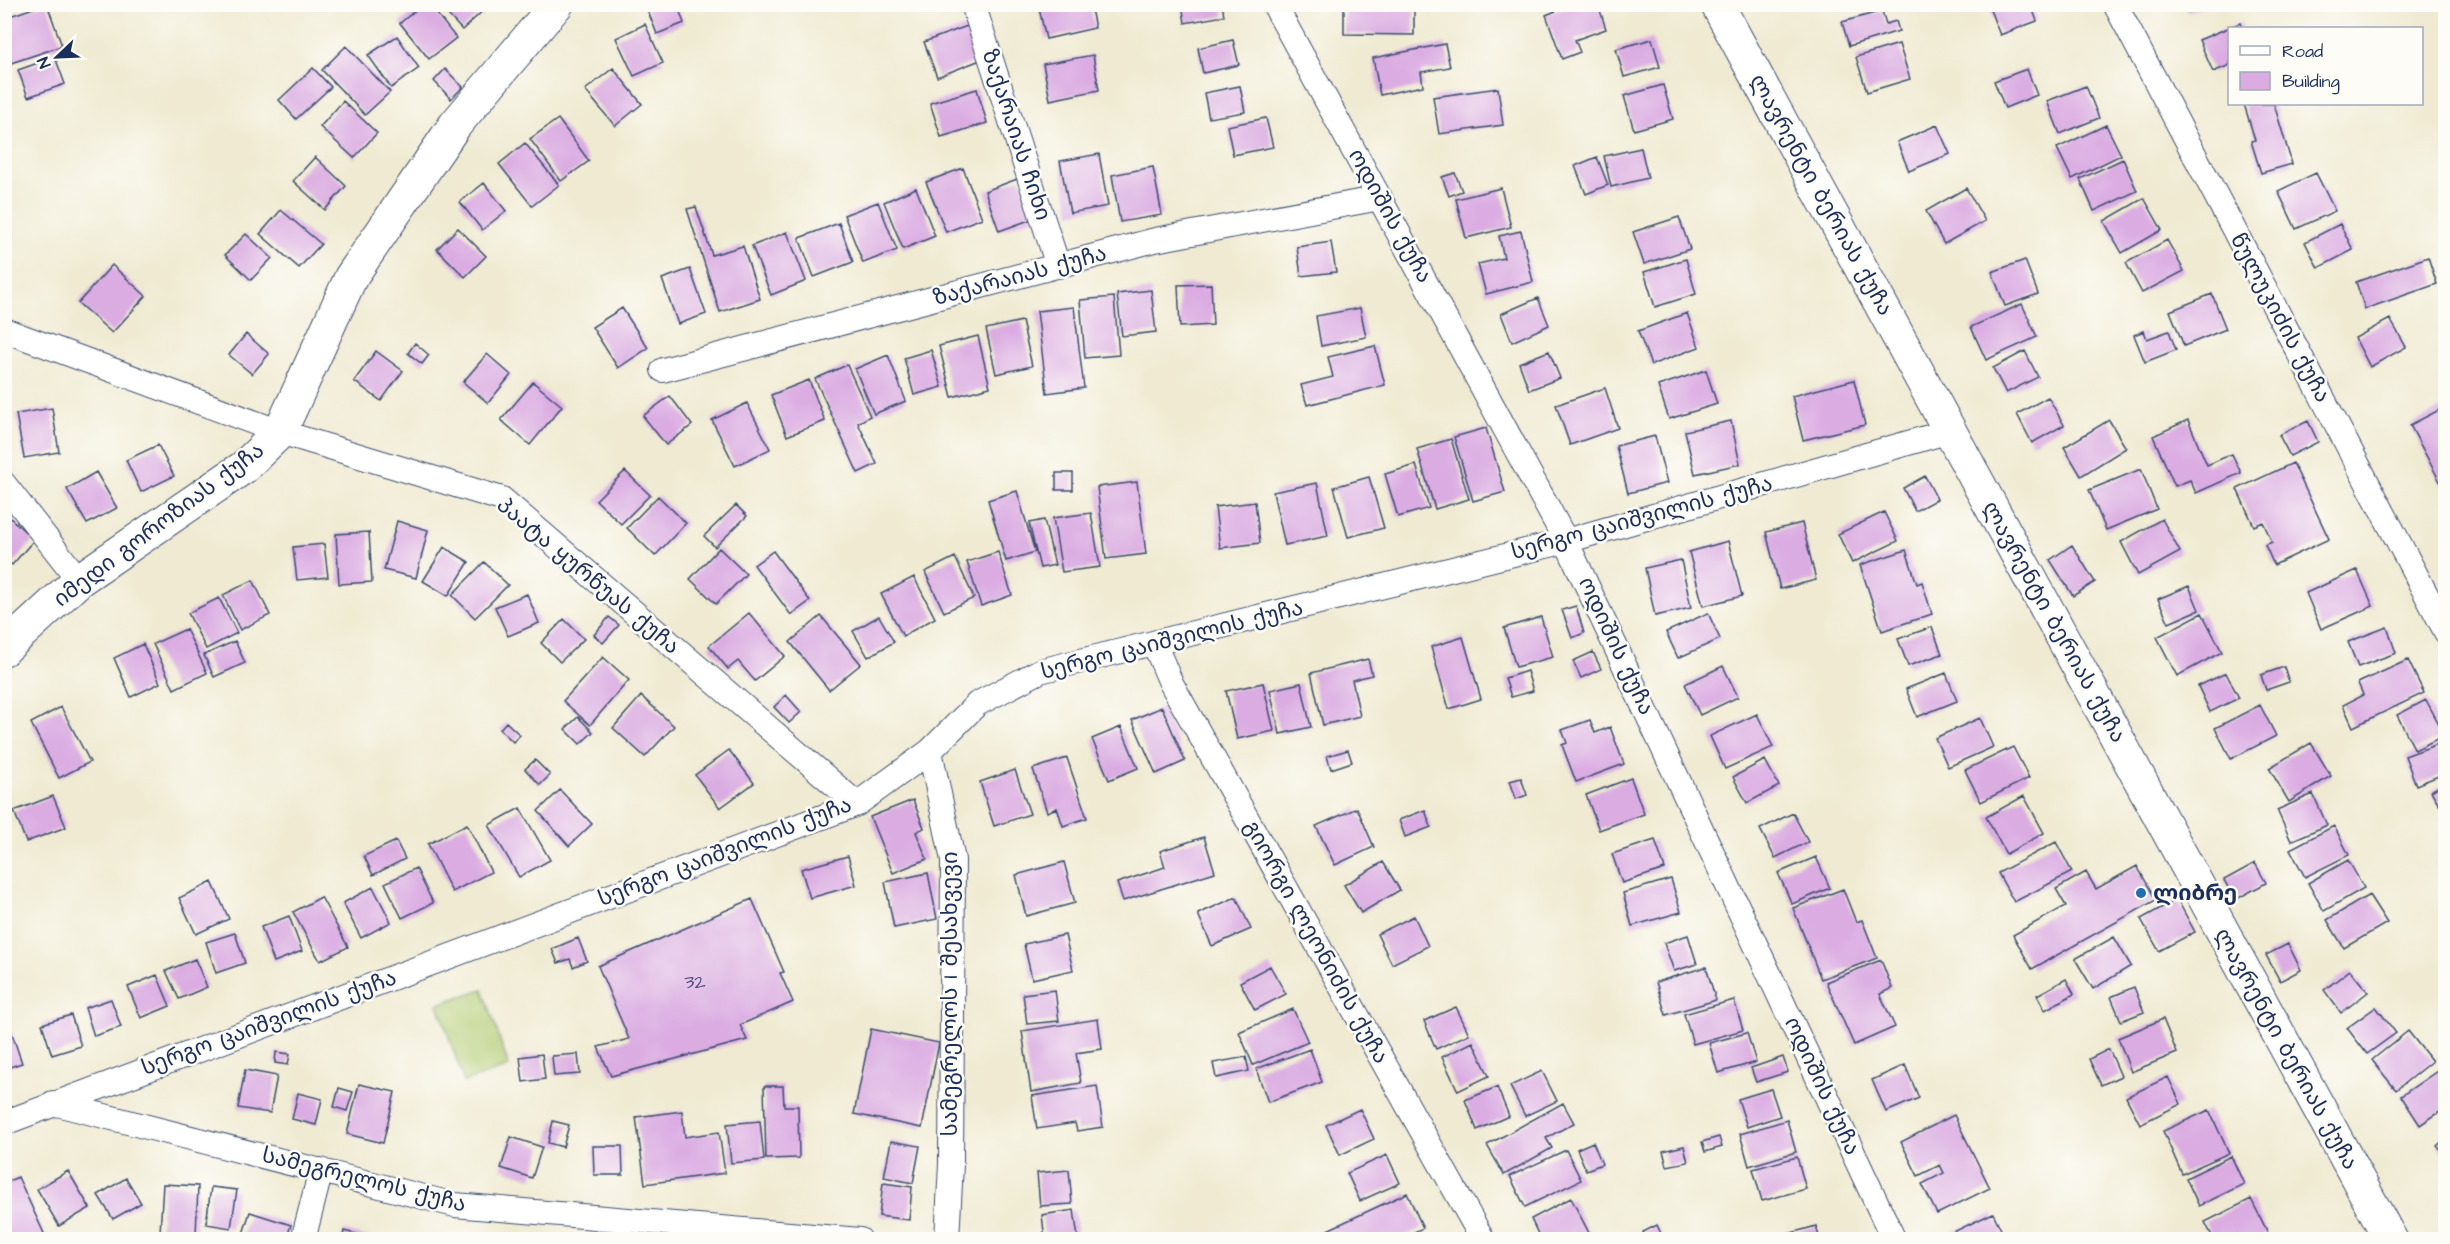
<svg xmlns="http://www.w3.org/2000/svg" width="2450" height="1244" font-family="'Architects Daughter','Noto Sans Georgian',sans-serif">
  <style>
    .green { fill: #b1cb71; stroke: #667d68; stroke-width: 1.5 }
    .building { fill: #daace2 }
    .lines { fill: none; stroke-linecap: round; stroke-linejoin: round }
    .street-casing { stroke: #3b4b6f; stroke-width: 26 }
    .secondary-casing { stroke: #3b4b6f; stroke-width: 35 }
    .street { stroke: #fff; stroke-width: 24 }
    .secondary { stroke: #fff; stroke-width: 33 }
    .poi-dot { fill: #1f6fb2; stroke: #fdfcf7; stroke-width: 2 }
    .labels { text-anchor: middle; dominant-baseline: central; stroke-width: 5; stroke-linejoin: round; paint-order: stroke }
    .number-label { font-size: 20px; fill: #4b4e7f }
    .street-label { font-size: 22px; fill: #1b2f5e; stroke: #fdfcf7 }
    .poi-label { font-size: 22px; font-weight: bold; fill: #1b2f5e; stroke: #fdfcf7; text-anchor: start }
  </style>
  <rect width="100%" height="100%" fill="#fdfcf7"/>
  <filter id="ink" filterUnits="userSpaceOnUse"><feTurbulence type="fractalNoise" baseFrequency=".0167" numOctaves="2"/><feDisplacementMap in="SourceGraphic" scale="12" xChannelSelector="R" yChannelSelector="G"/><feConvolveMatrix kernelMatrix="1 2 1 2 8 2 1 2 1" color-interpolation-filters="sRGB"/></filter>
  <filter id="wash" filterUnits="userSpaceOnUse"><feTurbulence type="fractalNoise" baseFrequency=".008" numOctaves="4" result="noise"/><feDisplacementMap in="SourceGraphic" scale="24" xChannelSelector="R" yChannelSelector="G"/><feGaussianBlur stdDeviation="1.35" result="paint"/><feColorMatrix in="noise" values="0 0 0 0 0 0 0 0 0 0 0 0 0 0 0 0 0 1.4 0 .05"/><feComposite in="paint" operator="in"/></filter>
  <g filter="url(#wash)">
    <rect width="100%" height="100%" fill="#efead1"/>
    <path class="green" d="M483,989l26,78 -45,15 -26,-78z"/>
    <g id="blocks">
      <path class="building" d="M45,4h2l15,42 -51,17 -7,-18v-27z
        M423,4h6l27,34 -27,21 -29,-36z
        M438,4h48l1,3 -25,23z
        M645,4h32l7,19 -27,11z
        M1038,4h52l5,24 -49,11z
        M1182,4h40l2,12 -39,7z
        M1344,4h70v31l-70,-1z
        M1573,4h25l8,25 -31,11 5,12 -18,7 -16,-44z
        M1872,4h17v1l-16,5z
        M2185,4h22v1l-20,7z
        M1988,5h43l6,16 -37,14z
        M1882,11l4,13 10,-3 3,10 -50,15 -7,-24z
        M2240,23l2,5h-12v37l-17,7 -14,-32z
        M645,24l18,39 -29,13 -18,-38z
        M970,25l13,34 -46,18 -13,-35z
        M397,36l22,32 -28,20 -23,-33z
        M1652,39l8,28 -36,10 -8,-28z
        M1233,40l6,25 -36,8 -5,-25z
        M1445,44l5,23 -29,5 2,14 -43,9 -7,-37z
        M1899,44l11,35 -43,13 -11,-35z
        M346,46l44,46 -25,23 -43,-45z
        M1093,55l6,35 -49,10 -7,-36z
        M55,57l10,27 -37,13 -10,-27z
        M313,68l18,19 -35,32 -17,-19z
        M613,68l29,36 -27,22 -30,-36z
        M445,69l18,18 -12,12 -17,-18z
        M2027,69l10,26 -32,13 -11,-27z
        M1663,85l10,34 -39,11 -10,-34z
        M1240,86l5,26 -36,6 -5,-25z
        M2086,86l13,32 -39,16 -13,-33z
        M1498,88l5,37 -64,9 -6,-37z
        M977,89l10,34 -46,14 -11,-34z
        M343,101l34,32 -23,25 -34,-31z
        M2244,104h30l18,60 -31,9 -10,-32 4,-1z
        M1266,118l7,29 -40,8 -6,-29z
        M558,119l31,42 -28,20 -31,-42z
        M1937,125l13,29 -41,17 -12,-29z
        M2106,125l15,30 -49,24 -15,-31z
        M525,143l34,42 -27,21 -33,-42z
        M1641,148l7,30 -37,9 -7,-31z
        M1099,154l9,52 -38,7 -10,-52z
        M315,157l31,29 -21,24 -32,-29z
        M1597,157l11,28 -22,9 -11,-28z
        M2123,159l14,32 -43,20 -14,-32z
        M1153,167l9,48 -42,7 -8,-47z
        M963,168l19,50 -36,14 -20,-50z
        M1455,173l7,18 -13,5 -7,-19z
        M2316,173l19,38 -39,18 -18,-38z
        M1020,178l15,40 -36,13 -14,-40z
        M484,183l22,28 -24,19 -22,-28z
        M916,188l19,48 -32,13 -19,-47z
        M1501,188l10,39 -45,11 -10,-39z
        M1966,188l19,33 -41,23 -18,-33z
        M2144,198l18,32 -40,23 -18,-32z
        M878,202l19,48 -34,13 -19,-48z
        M696,207l16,48 31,-9 17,53 -40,13 -33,-103z
        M281,210l40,34 -22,24 -39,-34z
        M1679,217l11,32 -46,15 -11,-32z
        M839,223l14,39 -39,15 -15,-39z
        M2340,224l13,26 -35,18 -13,-26z
        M458,228l28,28 -21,21 -28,-28z
        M1521,231l12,51 -47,12 -8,-30 26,-6 -5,-22z
        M787,232l19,49 -35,14 -19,-49z
        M246,234l26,24 -21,22 -26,-25z
        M2167,240l17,31 -42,22 -16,-30z
        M1331,242l5,30 -35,4 -4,-29z
        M2428,257l9,27 -72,25 -9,-27z
        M1686,259l10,35 -41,13 -11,-35z
        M2025,260l13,34 -33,12 -13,-34z
        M112,265l34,31 -34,37 -34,-30z
        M690,269l16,45 -28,10 -16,-45z
        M1211,284l2,41 -33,2 -2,-42z
        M1151,290l5,42 -34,4 -5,-42z
        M2212,294l14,35 -42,17 -14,-35z
        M1114,297l5,58 -34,3 -5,-58z
        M1538,298l11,27 -37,17 -11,-28z
        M2022,304l15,33 -51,23 -15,-33z
        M1074,307l10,81 -37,5 -10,-82z
        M622,308l26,40 -30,20 -26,-41z
        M1360,308l6,29 -45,9 -5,-30z
        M1687,313l12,34 -48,18 -13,-34z
        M2390,319l16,28 -36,20 -15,-29z
        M1022,321l10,45 -36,8 -10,-45z
        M2144,331l3,8 22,-8 7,19 -31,12 -11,-27z
        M246,334l23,20 -17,20 -23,-19z
        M978,336l12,51 -38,10 -13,-51z
        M415,343l14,12 -7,9 -14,-11z
        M1375,346l10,39 -78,20 -6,-20 32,-8 -5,-20z
        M931,350l11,37 -28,8 -10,-37z
        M376,351l27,20 -22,30 -27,-20z
        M1549,351l11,27 -31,12 -10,-27z
        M2025,351l13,26 -32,16 -13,-25z
        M487,354l24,21 -23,28 -25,-21z
        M888,355l18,46 -32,13 -19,-45z
        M847,365l23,51 -12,7 19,41 -19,9 -43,-94z
        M1706,370l11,34 -48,15 -11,-33z
        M809,380l16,41 -38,15 -16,-41z
        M1854,380l11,45 -62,15 -11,-44z
        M533,382l29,24 -32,39 -29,-25z
        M1605,388l13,40 -48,17 -14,-40z
        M670,396l22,29 -26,20 -23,-29z
        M2048,397l16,28 -32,18 -15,-29z
        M747,403l23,46 -35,17 -23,-46z
        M52,408l7,44 -35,6 -8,-44z
        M2441,409l5,8v76l-36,-68z
        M2109,420l17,28 -45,28 -17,-29z
        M2188,420l19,45 25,-11 9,19 -45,20 -6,-13 -15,6 -22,-50z
        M1731,421l9,43 -45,10 -10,-43z
        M2308,421l10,21 -28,14 -11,-21z
        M1486,428l19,64 -32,9 -19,-64z
        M1655,436l12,47 -39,10 -12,-47z
        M1451,439l18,60 -34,10 -18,-60z
        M158,445l16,31 -33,16 -15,-32z
        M2293,463l36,76 -55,26 -9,-20 7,-3 -9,-20 -9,4 -17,-37z
        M1416,465l13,43 -31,9 -13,-43z
        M2141,469l16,40 -51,21 -17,-40z
        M625,471l25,24 -29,29 -25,-24z
        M96,472l21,36 -30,16 -20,-35z
        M1056,473h17v17h-17z
        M1925,476l12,23 -22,12 -12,-23z
        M1369,477l15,51 -36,9 -14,-50z
        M1137,482l9,72 -40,5 -9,-72z
        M1317,483l11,53 -43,9 -12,-53z
        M1017,491l18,61 -29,9 -18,-61z
        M658,496l28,27 -31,33 -28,-28z
        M1255,502l5,41 -40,5 -5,-41z
        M736,505l11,11 -32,31 -11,-11z
        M4,512l30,28 -22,25 -8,-7z
        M1884,512l14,29 -46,22 -14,-29z
        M1091,513l9,54 -38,5 -9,-54z
        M2162,519l18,33 -42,23 -17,-33z
        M1044,520l11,45 -15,3 -11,-45z
        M397,521l31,9 -12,48 -32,-8z
        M1802,523l14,57 -36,9 -14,-57z
        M369,532l3,50 -33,2 -3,-50z
        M1728,541l14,55 -39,10 -14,-54z
        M324,544l4,33 -31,3 -4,-33z
        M2072,545l23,37 -22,14 -23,-36z
        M444,547l25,15 -21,34 -25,-15z
        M719,548l27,26 -30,30 -26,-25z
        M1906,550l11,34 5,-2 10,32 -50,17 -22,-66z
        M773,551l37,50 -19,14 -37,-50z
        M998,552l14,43 -31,11 -14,-44z
        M955,557l19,41 -30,14 -19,-40z
        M1681,560l10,48 -36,8 -10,-48z
        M484,562l24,23 -33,33 -23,-23z
        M2357,570l16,36 -52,23 -15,-36z
        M914,577l21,41 -32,18 -22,-42z
        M253,580l17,35 -30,15 -17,-35z
        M2189,586l10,24 -30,13 -11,-24z
        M527,594l12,29 -31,13 -13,-29z
        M219,598l18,35 -31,16 -18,-36z
        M1576,606l8,27 -12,5 -10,-28z
        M749,613l36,43 -30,25 -17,-20 -10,8 -19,-23z
        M1708,613l12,26 -42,19 -12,-26z
        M2202,613l20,39 -45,24 -20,-39z
        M821,616l40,48 -32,26 -39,-48z
        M879,616l15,26 -26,15 -15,-26z
        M609,617l10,8 -16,18 -9,-8z
        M1541,617l12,40 -37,10 -12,-39z
        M564,619l20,20 -24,23 -19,-19z
        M1932,627l10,27 -34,12 -10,-27z
        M2387,627l9,26 -38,14 -10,-25z
        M186,629l21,44 -33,16 -21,-45z
        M1463,637l18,62 -32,10 -18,-62z
        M235,641l10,22 -31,14 -10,-22z
        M143,644l17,39 -29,14 -17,-39z
        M1593,652l8,17 -20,9 -8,-17z
        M603,657l26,23 -39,45 -27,-24z
        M1368,659l4,16 -20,5 8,36 -37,9 -12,-52z
        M2408,660l16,33 -71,34 -10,-22 20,-10 -5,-12z
        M1723,666l15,31 -38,18 -15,-31z
        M2284,667l5,15 -23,8 -5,-15z
        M1527,671l6,20 -22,6 -6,-19z
        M1946,673l11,28 -40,16 -11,-28z
        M2226,673l13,25 -29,14 -12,-26z
        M1263,683l11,48 -37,8 -11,-48z
        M1301,683l10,44 -31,7 -10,-44z
        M786,695l15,17 -12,11 -15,-16z
        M641,696l33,30 -29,31 -32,-29z
        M2426,700l19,35 -30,15 -18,-35z
        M2260,705l16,31 -45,23 -16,-31z
        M61,707l29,55 -31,16 -28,-55z
        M1162,707l23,54 -29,13 -24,-54z
        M1757,714l16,33 -48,22 -15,-33z
        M578,717l15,15 -13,12 -15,-15z
        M1980,718l13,29 -45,20 -13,-29z
        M1590,720l5,13 15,-6 14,37 -48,18 -14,-37 5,-2 -5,-13z
        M506,722l14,13 -7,7 -13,-13z
        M1121,727l17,41 -29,12 -17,-41z
        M2446,741v32l-30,12 -11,-29z
        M2311,743l20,33 -42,26 -20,-34z
        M2013,747l16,31 -48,24 -16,-32z
        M729,750l25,33 -34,25 -25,-33z
        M1348,750l4,12 -21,7 -4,-13z
        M1067,758l20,60 -24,8 -6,-18 -10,4 -14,-43z
        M535,760l15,15 -10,10 -15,-16z
        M1765,760l14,26 -32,17 -14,-26z
        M1015,770l15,44 -36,12 -14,-44z
        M1521,778l6,17 -11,4 -6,-18z
        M1631,778l13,36 -45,16 -13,-35z
        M2446,782v34l-15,-25z
        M560,790l32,34 -23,22 -31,-35z
        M2313,794l14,31 -36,16 -14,-31z
        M53,796l13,31 -40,15 -12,-31z
        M2024,796l20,37 -38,21 -20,-37z
        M913,800l11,28 -8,4 11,27 -34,14 -23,-56z
        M520,808l30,52 -31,17 -30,-52z
        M1357,808l17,39 -39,18 -19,-39z
        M1425,810l6,17 -26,10 -6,-17z
        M1793,813l15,29 -33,16 -15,-29z
        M467,824l24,48 -39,20 -24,-48z
        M2334,826l15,29 -44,22 -15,-28z
        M1204,837l11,35 -92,29 -6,-18 48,-16 -5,-16z
        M1655,840l10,29 -43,14 -10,-29z
        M396,841l9,18 -32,16 -9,-19z
        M2056,842l16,30 -58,30 -16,-29z
        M848,856l8,29 -46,13 -9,-29z
        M1816,857l14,31 -38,16 -14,-31z
        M2348,860l16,28 -40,23 -16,-28z
        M1064,862l11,41 -49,13 -10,-41z
        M1383,862l17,28 -39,23 -17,-28z
        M2255,863l11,20 -31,17 -11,-20z
        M2137,866l19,34 -124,69 -19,-34 53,-29 -10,-17 30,-17 10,17z
        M416,868l17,35 -31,15 -17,-35z
        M928,873l9,46 -43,9 -9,-46z
        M1671,879l10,33 -49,14 -9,-33z
        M212,882l17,37 -33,15 -17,-36z
        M373,887l18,35 -30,16 -18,-35z
        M1843,889l13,33 6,-2 15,38 -56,21 -28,-71z
        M2369,895l18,28 -43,25 -17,-28z
        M321,897l27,50 -28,14 -27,-49z
        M1236,897l15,32 -39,17 -14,-32z
        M752,899l32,73 -4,1 13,29 -53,23 7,15 -136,36 -13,-29 31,-8 -31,-73z
        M2177,899l18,33 -36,19 -18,-32z
        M289,916l13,35 -28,11 -13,-35z
        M1414,916l14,30 -36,18 -15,-30z
        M235,933l10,30 -29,10 -10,-31z
        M1065,935l8,35 -41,9 -8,-35z
        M1688,935l9,29 -23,7 -10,-28z
        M2114,937l17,29 -38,23 -18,-30z
        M578,938l9,23 -14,6 -3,-8 -12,4 -6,-14z
        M2288,944l13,26 -21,11 -14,-26z
        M195,959l12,28 -28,12 -13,-28z
        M1881,960l11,28 -12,6 15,33 -41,18 -28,-63z
        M1270,966l16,28 -31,16 -15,-28z
        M1706,967l10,33 -50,15 -10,-33z
        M2350,970l18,22 -27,21 -17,-23z
        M157,975l13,31 -29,12 -13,-31z
        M2066,979l8,15 -29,16 -8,-15z
        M2134,987l10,25 -23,9 -10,-24z
        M1055,990l4,31 -32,3 -4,-30z
        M111,999l10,28 -27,9 -9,-28z
        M1734,1000l9,30 -50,14 -9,-30z
        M1456,1007l13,27 -33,15 -12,-28z
        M2376,1007l20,26 -29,21 -20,-26z
        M1293,1009l15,33 -55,23 -14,-33z
        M71,1015l10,31 -29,9 -10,-31z
        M7,1019l15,44 -18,6v-49z
        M1098,1019l4,30 -26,4 5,30 -50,9 -9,-61z
        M2163,1019l14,34 -46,19 -13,-34z
        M871,1029l68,14 -17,85 -68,-14z
        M2408,1031l24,30 -36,29 -24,-30z
        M1747,1033l9,29 -38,11 -9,-30z
        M1473,1042l16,34 -31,15 -16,-34z
        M1310,1049l12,33 -54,20 -12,-33z
        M2109,1049l12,27 -20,9 -12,-26z
        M276,1052l14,2 -2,11 -13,-2z
        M542,1054l3,25 -22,3 -3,-25z
        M578,1054l2,20 -26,2 -2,-20z
        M1246,1057l3,14 -33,7 -3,-15z
        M1783,1057l5,15 -32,10 -5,-14z
        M1905,1065l14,33 -33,14 -14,-32z
        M2446,1065v43l-26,17 -19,-29z
        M245,1070l32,6 -7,37 -32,-5z
        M1542,1071l15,30 -32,15 -15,-30z
        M2168,1077l13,27 -41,20 -14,-27z
        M359,1084l36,8 -12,51 -36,-9z
        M764,1086h19l1,20h14l1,52 -33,1z
        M1097,1086l6,41 -26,4 -2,-8 -38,6 -5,-33z
        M1497,1087l12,29 -32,14 -12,-30z
        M339,1088l14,4 -6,19 -13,-4z
        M1771,1089l9,27 -33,11 -9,-28z
        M298,1093l24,6 -6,26 -24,-6z
        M1563,1103l11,20 -28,15 6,10 -48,27 -17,-30z
        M1360,1109l14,30 -34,16 -14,-30z
        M2209,1110l20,43 -47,21 -19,-43z
        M682,1111l3,26 34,-5 6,41 -80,11 -9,-67z
        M1954,1115l36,73 -53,26 -15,-30 22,-11 -4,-8 -22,11 -17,-34z
        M1787,1120l9,32 -47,14 -9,-32z
        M553,1121l16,4 -6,22 -15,-4z
        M760,1121l4,39 -33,3 -4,-39z
        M511,1137l31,10 -10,31 -31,-10z
        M1719,1137l3,10 -17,5 -3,-10z
        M2446,1138v17l-9,-9z
        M891,1141l29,5 -7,37 -29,-6z
        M1593,1142l9,22 -16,6 -9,-21z
        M593,1146h29l1,29h-29z
        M1684,1146l4,16 -21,4 -4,-15z
        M1566,1150l15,30 -56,27 -15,-31z
        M1387,1155l13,28 -40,18 -13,-28z
        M2231,1156l13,28 -45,22 -13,-28z
        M1797,1157l9,32 -44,12 -9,-32z
        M1069,1170l3,34 -32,2 -3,-33z
        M68,1171l22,37 -31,18 -22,-37z
        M18,1177l29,63h-43v-57z
        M126,1178l15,25 -28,16 -15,-24z
        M883,1183l29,4 -3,33 -30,-4z
        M163,1184l35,2 -2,49 -36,-2z
        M211,1187l26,3 -6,38 -25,-4z
        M1407,1193l16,35 -26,12h-91z
        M1571,1198l18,35 -12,7h-36l-10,-21z
        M2251,1199l17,34 -14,7h-40l-9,-18z
        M1074,1210l4,28 -33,2 -3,-25z
        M250,1212l41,13 -5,15h-45z
        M1993,1213l13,27h-54l-3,-6z
        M1657,1225l7,15h-17l-4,-8z
        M1816,1226l4,14h-50v-1z
        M344,1231l31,8v1h-33z"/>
    </g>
  </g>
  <g filter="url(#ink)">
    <use href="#blocks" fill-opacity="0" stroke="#3b4b6f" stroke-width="1.5"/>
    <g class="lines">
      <defs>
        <path id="street" d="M973,4l85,262
          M1274,4l292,537 328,699
          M2115,4l331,628
          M4,330l276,102 222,67 355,305
          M663,370l492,-130 225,-42
          M4,484l75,96
          M1154,643l17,40 312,557
          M930,751l23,109 -2,304 -4,76
          M53,1103l402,102 405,35
          M4,1123l853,-319 73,-53 47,-47 63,-33 526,-130 384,-110
          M303,1240l18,-70"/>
        <path id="secondary" d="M1717,4l674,1236
          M4,649l75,-69 165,-113 36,-35 71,-155 104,-152 102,-121"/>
      </defs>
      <use href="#street" class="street-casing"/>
      <use href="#secondary" class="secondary-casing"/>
      <use href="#street" class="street"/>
      <use href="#secondary" class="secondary"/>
    </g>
  </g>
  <circle class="poi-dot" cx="2141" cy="893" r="6"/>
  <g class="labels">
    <g class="number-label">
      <text x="695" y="982">32</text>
    </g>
    <g class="street-label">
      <text transform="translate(1016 135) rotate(72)">ზაქარაიას ჩიხი</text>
      <text transform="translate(1821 195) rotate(61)">ლავრენტი ბერიას ქუჩა</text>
      <text transform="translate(1390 216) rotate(61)">ოდიშის ქუჩა</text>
      <text transform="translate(1020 276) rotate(-15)">ზაქარაიას ქუჩა</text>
      <text transform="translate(2280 318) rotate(62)">წულუკიძის ქუჩა</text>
      <text transform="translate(1642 518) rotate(-15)">სერგო ცაიშვილის ქუჩა</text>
      <text transform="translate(159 525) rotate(-37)">იმედი გოროზიას ქუჩა</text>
      <text transform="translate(588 576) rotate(40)">პაატა ყურწუას ქუჩა</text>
      <text transform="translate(2054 622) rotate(61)">ლავრენტი ბერიას ქუჩა</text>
      <text transform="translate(1172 640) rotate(-14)">სერგო ცაიშვილის ქუჩა</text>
      <text transform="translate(1616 646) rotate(65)">ოდიშის ქუჩა</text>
      <text transform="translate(725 852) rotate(-21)">სერგო ცაიშვილის ქუჩა</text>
      <text transform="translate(1316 942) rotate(61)">გიორგი ლეონიძის ქუჩა</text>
      <text transform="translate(950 994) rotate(-90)">სამეგრელოს I შესახვევი</text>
      <text transform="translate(269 1023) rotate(-20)">სერგო ცაიშვილის ქუჩა</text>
      <text transform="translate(2286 1049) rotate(61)">ლავრენტი ბერიას ქუჩა</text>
      <text transform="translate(1822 1086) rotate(65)">ოდიშის ქუჩა</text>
      <text transform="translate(364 1180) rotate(14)">სამეგრელოს ქუჩა</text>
    </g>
    <g class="poi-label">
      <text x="2153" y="893">ლიბრე</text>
    </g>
  </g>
  <rect width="2450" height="1244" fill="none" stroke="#fdfcf7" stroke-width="24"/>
  <rect x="2228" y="27" width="195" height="78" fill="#fdfcf7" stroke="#a3aaba" stroke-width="1.5"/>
  <rect x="2240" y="46" width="30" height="9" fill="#ffffff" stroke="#a3aaba" stroke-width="1.5"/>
  <text x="2282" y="57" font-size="18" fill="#1b2f5e">Road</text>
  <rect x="2240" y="72" width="30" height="18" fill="#daace2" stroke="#a3aaba" stroke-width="1.5"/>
  <text x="2282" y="87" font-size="18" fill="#1b2f5e">Building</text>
  <g transform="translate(57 57) rotate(247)" stroke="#fdfcf7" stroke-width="4.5" paint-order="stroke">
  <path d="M0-4.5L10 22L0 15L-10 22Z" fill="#1b2f5e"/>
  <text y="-9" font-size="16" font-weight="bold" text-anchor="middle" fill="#1b2f5e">N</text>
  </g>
</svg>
